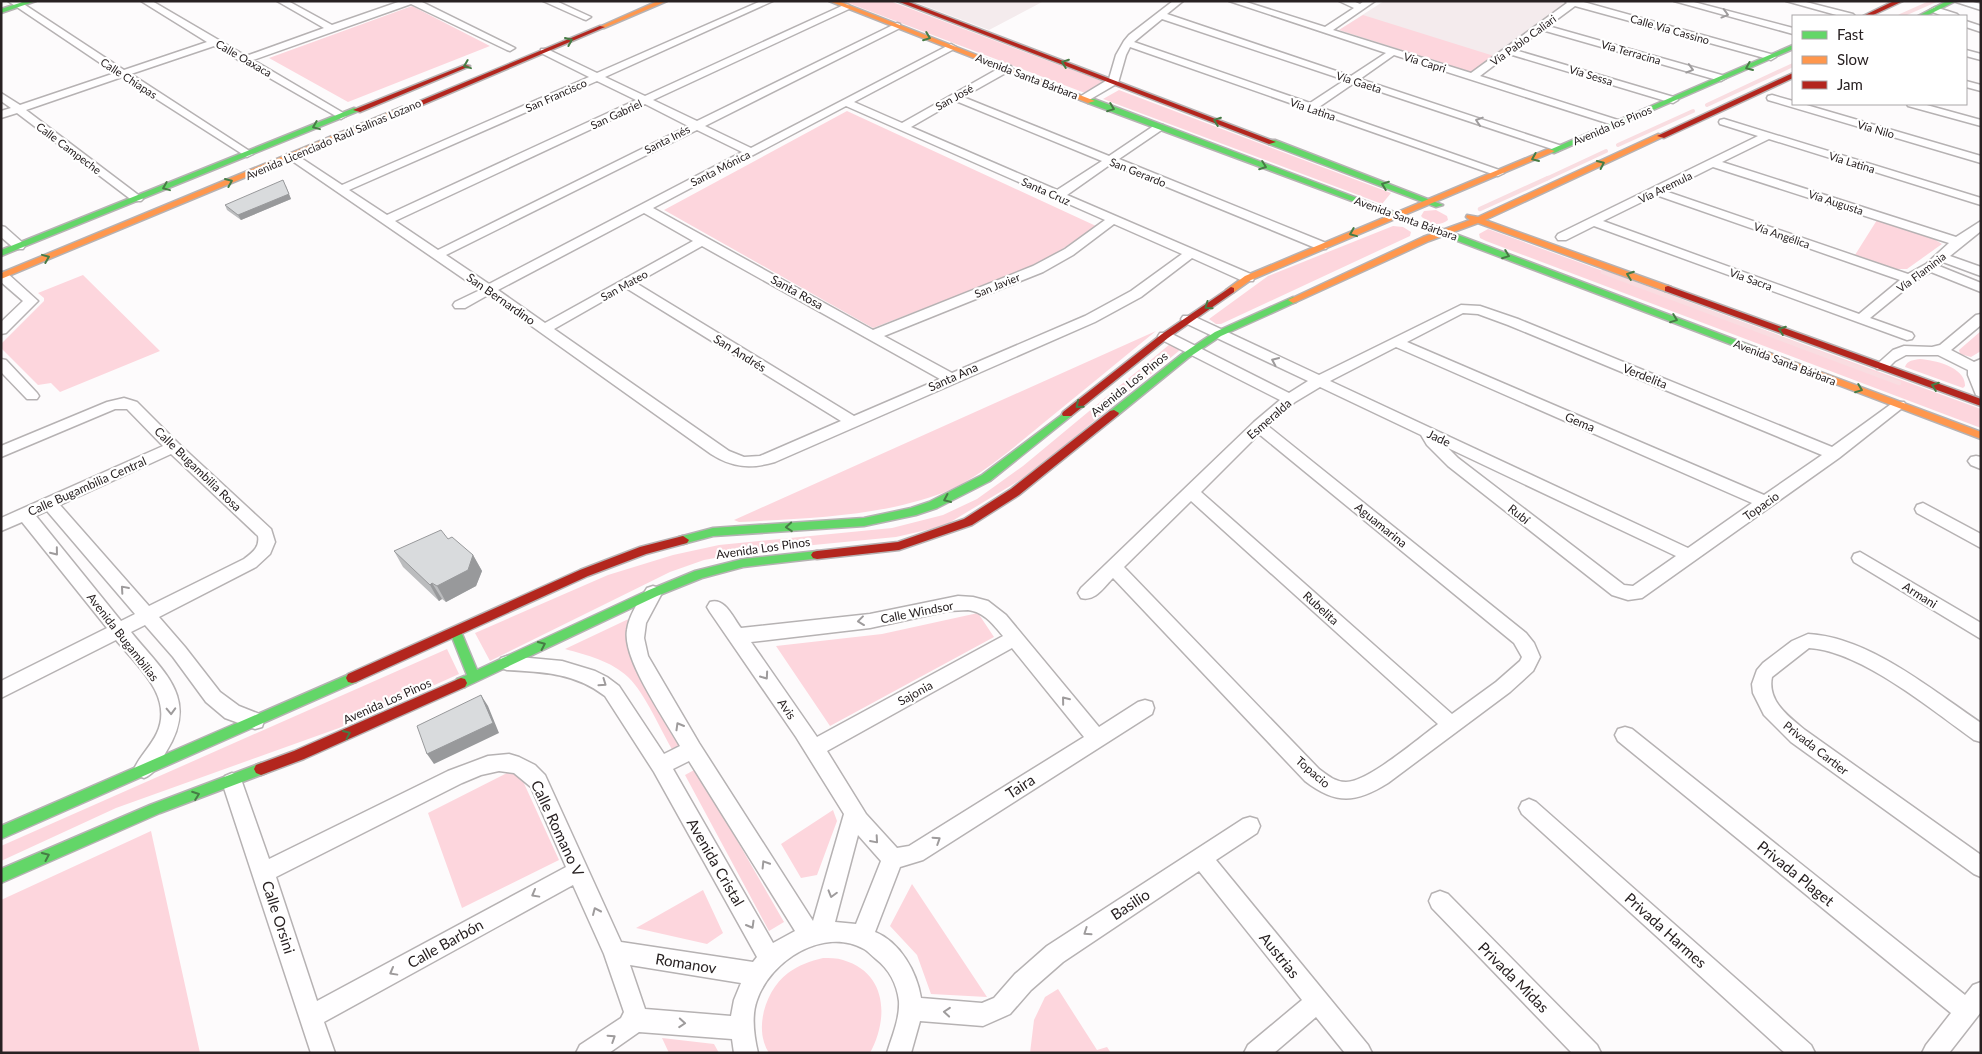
<svg xmlns="http://www.w3.org/2000/svg" width="1982" height="1054" font-family="Lato,sans-serif">
  <style>
    .built { fill: #f4ebed }
    .green { fill: #fdd6dd }
    .lines { fill: none; stroke-linecap: round; stroke-linejoin: round }
    .stream-far1 { stroke: #f9dde1; stroke-width: 4 }
    .stream { stroke: #f9dde1; stroke-width: 4.5 }
    .street-casing { stroke: #b6b2b3; stroke-width: 3 }
    .fast-casing { stroke: #b6b2b3; stroke-width: 3 }
    .slow-casing { stroke: #b6b2b3; stroke-width: 3 }
    .jam-casing { stroke: #b6b2b3; stroke-width: 3 }
    .street { fill: #fffeff; fill-rule: evenodd }
    .fast { fill: #63d668; fill-rule: evenodd }
    .slow { fill: #ff974d; fill-rule: evenodd }
    .jam { fill: #b3261e; fill-rule: evenodd }
    .wall { fill: #bbbcbe }
    .shaded-wall { fill: #98999b }
    .building { fill: #d9dbdd; stroke: #98999b }
    .oneway { stroke: #9e9b9c }
    .oneway2 { stroke: #467c45 }
    .labels { text-anchor: middle; dominant-baseline: central; stroke-width: 4.5; stroke-linejoin: round; paint-order: stroke }
    .far-street-label { font-size: 11px; fill: #282122; stroke: #fff }
    .street-label { font-size: 12px; fill: #282122; stroke: #fff }
    .near-street-label { font-size: 15px; fill: #282122; stroke: #fff }
  </style>
  <rect width="100%" height="100%" fill="#fdfbfc"/>
  <path class="built" d="M912,1h132l-55,29z
    M1384,1h170l12,3 -95,68 -132,-42z"/>
  <path class="green" d="M843,1h47l214,81 -19,11z
    M412,6l78,40 -142,56 -79,-44z
    M1363,15l131,41 -23,16 -132,-42z
    M1119,90l272,103 -9,11 -279,-105z
    M847,111l249,115 -54,37 -169,65 -209,-118z
    M1436,210l11,6 1,4c-9,7 -20,4 -27,-4l3,-5z
    M1877,220l57,19 8,5 -35,25h-11l-41,-14z
    M1393,226l10,1 8,5 -1,4 -189,88h-5l-7,-5 59,-43z
    M1488,229l493,180v19l-495,-187 -6,-3 -1,-4z
    M83,275l77,76 -100,41 -9,-9 -13,2 -36,-36 -1,-5 43,-43v-3l-6,-5z
    M1156,331c-38,31 -76,62 -115,94 -28,23 -62,53 -96,67 -65,25 -137,26 -206,30l-5,-2z
    M1981,331v20l-10,6 -11,-3 -1,-4z
    M1170,344l10,6 -150,124 -86,52 -48,11 -143,14 -49,9 -34,12 -180,89 -15,-28 133,-58 65,-20 46,-10 173,-17 51,-13 34,-16 46,-33z
    M1920,359c14,1 46,8 45,27l-2,2 -58,-21c2,-7 9,-7 15,-8z
    M978,613l16,24 -164,89 -54,-80 106,-12z
    M637,615l-9,20 56,109 -11,7c-12,-20 -28,-58 -45,-74 -17,-16 -41,-22 -63,-28z
    M447,649l12,25 -120,54 -223,80 -115,53v-15z
    M517,768l42,92 -97,48 -34,-95z
    M696,769l88,153 -15,9 -84,-156z
    M833,810l4,11 -20,54 -16,3 -20,-34z
    M151,831l49,222h-199v-153z
    M912,884l75,113 -56,-3 -14,-39 -27,-29z
    M703,890l20,43 -16,11 -71,-16z
    M823,958c6,0 14,0 20,2 44,13 46,58 27,93h-101c-16,-24 -3,-64 19,-80 11,-8 22,-12 35,-15z
    M1058,989l39,61 10,-3 4,6h-81l4,-33 11,-23z
    M662,1038l52,6 5,9h-50z"/>
  <g class="lines">
    <path class="stream-far1" d="M1900,16l34,-15
      M1707,105l86,-40
      M1618,145l75,-34
      M1546,179l60,-28"/>
    <path class="stream" d="M1480,209l68,-31
      M1603,272l296,111"/>
    <defs>
      <path id="street" d="M8,1h11l105,69 83,-28 -66,-41h11l94,55 78,-28 -47,-27h11l44,24 69,-24h19l95,47 -5,3 -3,-1 -96,-46 -158,56 92,54 1,2 -5,3 -127,-73 -83,28 120,78 2,2 -6,3 -125,-80 -96,33 115,87 2,2 -2,2h-8l-116,-88 -16,5v-7l10,-3 -10,-7v-8l19,12 95,-32z
        M543,1h13l35,16 -5,3 -3,-1z
        M761,1h12l-168,76 40,19 201,-92 3,1v4l-196,91 44,21 200,-98 3,1v4l-195,98 46,22 200,-104 5,3 -2,2 -100,53 48,21 101,-57h8v4l-48,27 146,59 46,-31h8l1,2 -1,2 -44,30 207,84 2,3 -2,3h-8l-207,-85 -44,31 186,80 1,3 -1,3h-10l-51,-23 -51,39 -46,25 -320,140c-24,7 -42,6 -64,-8l-223,-159 -23,13h-10l-2,-3 2,-3 25,-12 -195,-134 2,-2h8l47,31 247,-108 -48,-24v-4h6l50,24zM597,81l39,19 -249,115 -38,-25zM956,101l146,60 -45,29 -146,-63zM645,104l43,22 -250,124 -43,-29zM846,106l259,114 -40,29 -32,17 -160,64 -220,-122zM697,130l45,22 -253,132 -43,-29zM644,213l49,28 -148,82 -47,-33zM1114,224l68,30 -51,37 -46,25 -133,57 -68,-37 159,-64 30,-17zM702,246l238,133 -86,37 -218,-133zM626,288l215,133 -81,35 -16,1 -15,-6 -175,-122z
        M1173,1h10l-16,13 184,62 35,-23 -157,-52h14l82,26 29,-19 -15,-7h14l7,3 4,-3h11l-42,29 138,43 96,-70 -2,-2h15l194,54 2,2 -5,3 -3,-1 -193,-53 -27,20 177,50 1,2 -5,3 -4,-1 -175,-50 -27,20 162,48 1,2 -5,3 -4,-1 -160,-48 -29,22 141,45 1,2 -1,2h-8l-219,-70 -34,24 202,67 2,2 -6,3 -204,-68 -35,24 183,64 2,2 -6,3 -368,-129 -4,8 -8,28 -29,17h-8l-1,-2 1,-2 28,-17 7,-24 8,-14 5,-6zM1162,19l183,61 -35,23 -176,-61z
        M1674,1h16l103,27v6z
        M1786,1h16l51,13 2,2h-15z
        M1953,1h16l12,3v6z
        M1935,7l22,7 2,2c-10,1 -21,0 -29,-6z
        M1966,21l15,5v6l-15,-5z
        M1966,50l15,4v6l-15,-4z
        M1966,81l15,4v6l-15,-4z
        M1772,95l21,6v3h10l178,52v7l-213,-63 -1,-2 1,-2z
        M1907,104h16l58,16v6l-73,-20z
        M1724,119l257,79v7l-212,-66 -47,23 234,75 25,-16v10l-31,25 31,11v9l-38,-14 -4,4 42,17v9l-50,-20 -17,10 -44,36 42,15 2,3 -2,3 -5,1 -313,-114 -28,14h-8l-2,-3 2,-3 200,-98 -38,-12 -1,-2 1,-2zM1713,167l236,76 -23,21 -18,10 -243,-83zM1656,195l244,85 -41,34 -256,-93z
        M1,226l4,1 18,16 2,3 -2,3h-8l-14,-12z
        M2,272l5,1 31,28 -32,32 -5,1v-12l22,-21 -22,-19z
        M1461,305l19,1 38,13 314,128 62,-45h10l2,3 -67,53 -197,140 -14,2 -16,-5 -164,-129 -21,-21 -6,-10 -101,-48 -25,15 -27,24 258,207 8,10 6,14 -7,14 -23,21 -122,91c-32,20 -52,22 -83,-2l-192,-203c-9,9 -18,24 -32,20l-3,-5 3,-5 173,-166 26,-22 -120,-61 -2,-3 2,-3h10l119,60 19,-12 -125,-59 -2,-3 2,-3h10l126,59zM1463,313l15,1 30,11 314,130 -58,40 -357,-153zM1396,347l356,156 -64,45 -358,-167zM1259,434l255,209 8,14 -2,4 -24,21 -44,32 -251,-222zM1448,448l228,108 -43,30 -9,-1 -166,-127zM1191,501l247,223c-19,14 -70,58 -92,58 -11,0 -19,-7 -27,-13l-195,-202z
        M1981,314v11l-30,25 23,12 7,-3v38l-5,-2 -8,-20v-5l-30,-15h-32l-11,6 -8,8h-10l-2,-3 18,-16 11,-4 28,1 8,-2 36,-30z
        M1,359l5,1 31,33 2,3 -2,3h-10l-26,-27z
        M124,398l13,4 41,41 93,86 4,13 -5,12 -14,13 -97,50 26,30 35,45 19,14 23,9 2,6 -2,6 -7,2 -30,-11 -19,-16 -33,-45 -28,-32 -14,7c33,41 69,66 35,120 -6,10 -11,22 -22,26l-7,-3 -3,-6c6,-13 17,-23 23,-36 17,-37 -20,-67 -41,-93l-115,58v-17l106,-53 -85,-106 -21,9v-13l162,-72 -36,-37h-12l-114,48v-11l106,-44zM171,454l87,82c2,11 -5,16 -14,23l-95,47 -89,-101zM47,511l88,103 -14,7 -85,-105z
        M1976,456l5,1v12l-10,-4 -3,-4 3,-4z
        M1923,503l58,31v14l-64,-35 -2,-4 2,-4z
        M1860,552l121,71v16l-127,-77 -2,-4 2,-4z
        M653,586l6,2 3,5 -16,30 -2,15 4,18 51,87 114,178 31,-107 -48,-77 -86,-125 -3,-5 3,-5c15,-5 23,16 31,26l129,-14 88,-18 15,1 15,4 18,14 93,112 39,-25 7,-2 7,2 2,6 -2,6 -229,146 -23,7 -25,65c25,10 42,40 46,66l61,5 12,-5 21,-24 32,-28 196,-127 7,-2 7,2 3,7 -3,7 -41,27 152,185 4,8h-27l-29,-36 -42,36h-30l4,-8 54,-45 -103,-129 -136,91 -32,28 -21,24 -27,12 -63,-5 -9,32h-24c5,-17 13,-34 12,-52 -2,-17 -10,-32 -23,-42 -4,-3 -8,-8 -12,-10 -40,-23 -94,12 -107,51 -6,16 -3,36 1,53h-24l-2,-14 -93,-7 -30,21h-33l4,-8 41,-27 3,-6 -20,-58 -31,-69 -249,137 11,31h-24l-89,-271 3,-6 7,-3 7,3 3,6 27,77 179,-88 40,-15 21,-2 10,3 16,8 10,10 76,167 132,20 4,-5 -103,-185 -49,-76c-30,-23 -61,-24 -98,-26l-6,-2 -3,-5 3,-5 6,-2 55,5 33,10 12,6 12,9 45,68 16,-8c-15,-27 -58,-87 -53,-116 2,-15 12,-29 20,-42zM968,610c16,2 25,14 35,26l-186,101 -66,-95 119,-14 78,-17zM1012,648l72,89 -175,109 -12,2 -31,-34 -39,-63zM689,761l106,170 -22,12 -100,-174zM499,771l15,2 17,14 35,80 -249,134 -41,-124 186,-94 19,-8zM858,835l23,26 -25,63 -21,-2zM630,965l111,18 -7,17 -3,16 -86,-7z
        M1808,634c61,3 124,56 173,89v19l-7,-2c-42,-30 -113,-89 -165,-92l-37,29c-5,24 16,39 33,53l176,125v22l-7,-3 -183,-132 -27,-27 -11,-22 -1,-9 5,-14 6,-7 29,-22z
        M1625,727l7,2 333,266 8,-10 8,-3v30l-32,41h-27l4,-8 25,-32 -333,-272 -3,-6 3,-6z
        M1529,799l7,3 275,243 4,8h-30l-263,-239 -3,-6 3,-6z
        M1440,891l8,3 149,151 4,8h-29l-140,-145 -3,-7 3,-7z"/>
      <path id="fast" d="M26,1h10l-35,12v-4z
        M1947,1h9l-30,15h-8z
        M1793,45v4l-239,104 -7,-2z
        M1088,99h6l316,119 -4,3 -3,-1 -315,-117z
        M354,108l7,2 -360,146v-6z
        M1269,140h6l168,65 -7,2 -167,-63z
        M1437,227l320,121 2,2 -2,2h-6l-317,-120v-4z
        M1293,297l5,3 -2,2 -75,34 -33,22 -70,57h-8l-1,-2 1,-2 72,-57 33,-22z
        M1067,411l5,3 -1,2 -81,65 -53,27 -21,7 -52,11 -151,10 -30,8 -6,-4 2,-3 34,-9 151,-10 47,-10 18,-6 53,-27z
        M817,551l4,1 2,3 -2,3 -78,9 -41,11 -45,18 -192,91 -4,1 -4,-1 -2,-4 2,-4 10,-4 -17,-43 2,-3 4,-2 4,2 17,41 172,-80 46,-19 48,-12z
        M352,673l4,1 2,4 -2,4 -355,157v-13z
        M261,763l5,2 2,4 -2,4 -106,40 -159,70v-14l149,-64z"/>
      <path id="slow" d="M658,1h9l-63,27 -5,-1z
        M829,1h9l257,100 -7,2z
        M402,107l7,2 -408,170v-6z
        M1658,134l7,2 -180,84 186,67v4h-6l-187,-68 -49,18 -133,61 -3,1 -5,-3 135,-63 47,-17 -4,-3 1,-2 11,2z
        M1548,149l7,2 -304,129 -17,12 -3,1 -5,-3 19,-14z
        M1754,347l227,85v7l-230,-87v-4z"/>
      <path id="jam" d="M897,1h9l370,141 -7,2z
        M1894,1h9l-32,15h-8z
        M600,26l5,1 -197,84 -7,-2z
        M465,65l5,1 -110,46 -7,-2z
        M1793,73v5l-129,60 -7,-2z
        M1668,286l313,113v7l-316,-115v-4z
        M1231,287l3,1v4l-66,46 -97,78h-8l-1,-2 1,-2 99,-78z
        M1114,410l5,3 -1,2 -99,80 -47,30 -73,25 -82,9 -4,-1 -2,-3 2,-3 4,-1 81,-9 66,-23 47,-30 99,-78z
        M683,536l6,4 -2,3 -41,11 -58,22 -232,106 -4,1 -4,-1 -2,-4 2,-4 232,-104 60,-23z
        M461,678l4,1 2,4 -2,4 -161,72 -43,16 -5,-2 -2,-4 2,-4 38,-14z"/>
    </defs>
    <use href="#street" class="street-casing"/>
    <use href="#fast" class="fast-casing"/>
    <use href="#slow" class="slow-casing"/>
    <use href="#jam" class="jam-casing"/>
    <use href="#street" class="street"/>
    <use href="#fast" class="fast"/>
    <use href="#slow" class="slow"/>
    <use href="#jam" class="jam"/>
  </g>
  <path class="wall" d="M286,186l5,13 -50,21 -14,-10 -2,-5z
    M448,539l25,16 9,16 -6,15 -30,16 -4,-3 -3,2 -36,-34 -9,-16z"/>
  <path class="shaded-wall" d="M283,180l8,19 -50,21 -3,-5z
    M473,555l9,16 -6,15 -30,16 -9,-16z
    M432,583l10,16 -3,2 -9,-16z
    M481,695l7,11 11,27 -65,31 -7,-10z"/>
  <path class="building" d="M283,180l6,14 -51,21 -13,-10z
    M441,530l7,9 4,-2 21,18 -5,15 -31,16 -5,-3 -2,2 -36,-34z
    M481,695l12,28 -66,31 -10,-28z"/>
  <defs><path id="oneway-chevron" d="M-2-3.5L2.5 0L-2 3.5" fill="none" stroke-width="1.6" stroke-linecap="round" stroke-linejoin="round" transform="scale(1.25)"/></defs>
  <g class="oneway">
    <use href="#oneway-chevron" transform="translate(1725 14) rotate(15)"/>
    <use href="#oneway-chevron" transform="translate(1690 69) rotate(16)"/>
    <use href="#oneway-chevron" transform="translate(1479 121) rotate(-162)"/>
    <use href="#oneway-chevron" transform="translate(1275 361) rotate(-156)"/>
    <use href="#oneway-chevron" transform="translate(55 552) rotate(51)"/>
    <use href="#oneway-chevron" transform="translate(124 589) rotate(-131)"/>
    <use href="#oneway-chevron" transform="translate(861 621) rotate(173)"/>
    <use href="#oneway-chevron" transform="translate(765 676) rotate(55)"/>
    <use href="#oneway-chevron" transform="translate(603 683) rotate(35)"/>
    <use href="#oneway-chevron" transform="translate(1065 700) rotate(-129)"/>
    <use href="#oneway-chevron" transform="translate(171 711) rotate(88)"/>
    <use href="#oneway-chevron" transform="translate(679 726) rotate(-120)"/>
    <use href="#oneway-chevron" transform="translate(875 840) rotate(49)"/>
    <use href="#oneway-chevron" transform="translate(937 840) rotate(-33)"/>
    <use href="#oneway-chevron" transform="translate(765 864) rotate(-122)"/>
    <use href="#oneway-chevron" transform="translate(535 894) rotate(151)"/>
    <use href="#oneway-chevron" transform="translate(832 894) rotate(106)"/>
    <use href="#oneway-chevron" transform="translate(596 911) rotate(-114)"/>
    <use href="#oneway-chevron" transform="translate(751 925) rotate(60)"/>
    <use href="#oneway-chevron" transform="translate(1087 932) rotate(146)"/>
    <use href="#oneway-chevron" transform="translate(393 972) rotate(151)"/>
    <use href="#oneway-chevron" transform="translate(947 1012) rotate(-175)"/>
    <use href="#oneway-chevron" transform="translate(682 1023) rotate(4)"/>
    <use href="#oneway-chevron" transform="translate(612 1038) rotate(-33)"/>
  </g>
  <g class="oneway2">
    <use href="#oneway-chevron" transform="translate(927 37) rotate(21)"/>
    <use href="#oneway-chevron" transform="translate(569 41) rotate(-23)"/>
    <use href="#oneway-chevron" transform="translate(1065 63) rotate(-159)"/>
    <use href="#oneway-chevron" transform="translate(467 65) rotate(158)"/>
    <use href="#oneway-chevron" transform="translate(1749 67) rotate(157)"/>
    <use href="#oneway-chevron" transform="translate(1111 108) rotate(21)"/>
    <use href="#oneway-chevron" transform="translate(1217 121) rotate(-159)"/>
    <use href="#oneway-chevron" transform="translate(316 126) rotate(158)"/>
    <use href="#oneway-chevron" transform="translate(1535 158) rotate(157)"/>
    <use href="#oneway-chevron" transform="translate(1601 164) rotate(-25)"/>
    <use href="#oneway-chevron" transform="translate(1263 166) rotate(20)"/>
    <use href="#oneway-chevron" transform="translate(229 182) rotate(-23)"/>
    <use href="#oneway-chevron" transform="translate(1385 185) rotate(-159)"/>
    <use href="#oneway-chevron" transform="translate(166 187) rotate(158)"/>
    <use href="#oneway-chevron" transform="translate(1353 233) rotate(158)"/>
    <use href="#oneway-chevron" transform="translate(1506 255) rotate(21)"/>
    <use href="#oneway-chevron" transform="translate(46 258) rotate(-22)"/>
    <use href="#oneway-chevron" transform="translate(1630 275) rotate(-160)"/>
    <use href="#oneway-chevron" transform="translate(1208 306) rotate(145)"/>
    <use href="#oneway-chevron" transform="translate(1674 319) rotate(21)"/>
    <use href="#oneway-chevron" transform="translate(1782 330) rotate(-160)"/>
    <use href="#oneway-chevron" transform="translate(1935 386) rotate(-160)"/>
    <use href="#oneway-chevron" transform="translate(1859 389) rotate(21)"/>
    <use href="#oneway-chevron" transform="translate(1079 405) rotate(141)"/>
    <use href="#oneway-chevron" transform="translate(947 499) rotate(156)"/>
    <use href="#oneway-chevron" transform="translate(789 527) rotate(176)"/>
    <use href="#oneway-chevron" transform="translate(542 645) rotate(-25)"/>
    <use href="#oneway-chevron" transform="translate(347 734) rotate(-24)"/>
    <use href="#oneway-chevron" transform="translate(196 795) rotate(-20)"/>
    <use href="#oneway-chevron" transform="translate(46 856) rotate(-24)"/>
  </g>
  <g class="labels">
    <g class="far-street-label">
      <text transform="translate(1670 29) rotate(16)">Calle Vía Cassino</text>
      <text transform="translate(1523 40) rotate(-36)">Vía Pablo Caliari</text>
      <text transform="translate(1631 52) rotate(16)">Vía Terracina</text>
      <text transform="translate(244 58) rotate(30)">Calle Oaxaca</text>
      <text transform="translate(1425 62) rotate(17)">Vía Capri</text>
      <text transform="translate(1591 75) rotate(17)">Vía Sessa</text>
      <text transform="translate(1027 76) rotate(21)">Avenida Santa Bárbara</text>
      <text transform="translate(129 78) rotate(33)">Calle Chiapas</text>
      <text transform="translate(1359 82) rotate(18)">Vía Gaeta</text>
      <text transform="translate(556 95) rotate(-24)">San Francisco</text>
      <text transform="translate(954 97) rotate(-29)">San José</text>
      <text transform="translate(1313 109) rotate(19)">Vía Latina</text>
      <text transform="translate(616 114) rotate(-25)">San Gabriel</text>
      <text transform="translate(1612 125) rotate(-23)">Avenida los Pinos</text>
      <text transform="translate(1876 129) rotate(16)">Vía Nilo</text>
      <text transform="translate(333 139) rotate(-23)">Avenida Licenciado Raúl Salinas Lozano</text>
      <text transform="translate(667 139) rotate(-27)">Santa Inés</text>
      <text transform="translate(69 148) rotate(37)">Calle Campeche</text>
      <text transform="translate(1852 162) rotate(17)">Vía Latina</text>
      <text transform="translate(720 168) rotate(-27)">Santa Mónica</text>
      <text transform="translate(1138 172) rotate(22)">San Gerardo</text>
      <text transform="translate(1665 187) rotate(-26)">Vía Aremula</text>
      <text transform="translate(1046 191) rotate(24)">Santa Cruz</text>
      <text transform="translate(1836 202) rotate(18)">Vía Augusta</text>
      <text transform="translate(1406 218) rotate(20)">Avenida Santa Bárbara</text>
      <text transform="translate(1782 235) rotate(19)">Vía Angélica</text>
      <text transform="translate(1921 272) rotate(-37)">Vía Flaminia</text>
      <text transform="translate(1751 279) rotate(20)">Via Sacra</text>
      <text transform="translate(624 285) rotate(-29)">San Mateo</text>
      <text transform="translate(997 285) rotate(-22)">San Javier</text>
      <text transform="translate(1785 362) rotate(21)">Avenida Santa Bárbara</text>
    </g>
    <g class="street-label">
      <text transform="translate(797 292) rotate(29)">Santa Rosa</text>
      <text transform="translate(501 299) rotate(35)">San Bernardino</text>
      <text transform="translate(740 353) rotate(32)">San Andrés</text>
      <text transform="translate(1645 376) rotate(22)">Verdelita</text>
      <text transform="translate(953 377) rotate(-24)">Santa Ana</text>
      <text transform="translate(1129 384) rotate(-39)">Avenida Los Pinos</text>
      <text transform="translate(1269 419) rotate(-41)">Esmeralda</text>
      <text transform="translate(1580 422) rotate(23)">Gema</text>
      <text transform="translate(1439 438) rotate(25)">Jade</text>
      <text transform="translate(198 469) rotate(44)">Calle Bugambilia Rosa</text>
      <text transform="translate(87 486) rotate(-24)">Calle Bugambilia Central</text>
      <text transform="translate(1761 506) rotate(-35)">Topacio</text>
      <text transform="translate(1519 514) rotate(38)">Rubí</text>
      <text transform="translate(1381 525) rotate(39)">Aguamarina</text>
      <text transform="translate(763 548) rotate(-8)">Avenida Los Pinos</text>
      <text transform="translate(1920 595) rotate(32)">Armani</text>
      <text transform="translate(1321 608) rotate(42)">Rubelita</text>
      <text transform="translate(917 612) rotate(-11)">Calle Windsor</text>
      <text transform="translate(123 637) rotate(52)">Avenida Bugambilias</text>
      <text transform="translate(915 693) rotate(-29)">Sajonia</text>
      <text transform="translate(387 701) rotate(-24)">Avenida Los Pinos</text>
      <text transform="translate(787 709) rotate(55)">Avis</text>
      <text transform="translate(1816 748) rotate(38)">Privada Cartier</text>
      <text transform="translate(1313 772) rotate(41)">Topacio</text>
    </g>
    <g class="near-street-label">
      <text transform="translate(1020 786) rotate(-33)">Taira</text>
      <text transform="translate(558 828) rotate(65)">Calle Romano V</text>
      <text transform="translate(716 862) rotate(60)">Avenida Cristal</text>
      <text transform="translate(1796 873) rotate(39)">Privada Plaget</text>
      <text transform="translate(1130 904) rotate(-33)">Basilio</text>
      <text transform="translate(279 917) rotate(72)">Calle Orsini</text>
      <text transform="translate(1666 930) rotate(42)">Privada Harmes</text>
      <text transform="translate(445 943) rotate(-29)">Calle Barbón</text>
      <text transform="translate(1280 955) rotate(51)">Austrias</text>
      <text transform="translate(686 963) rotate(9)">Romanov</text>
      <text transform="translate(1514 977) rotate(45)">Privada Midas</text>
    </g>
  </g>
  <rect width="1982" height="1054" fill="none" stroke="#282122" stroke-width="5"/>
  <rect x="1792" y="15" width="175" height="90" fill="#ffffff" stroke="#a9a6a7"/>
  <rect x="1802" y="31" width="25" height="8" fill="#63d668" stroke="#a9a6a7"/>
  <text x="1837" y="40" font-size="15" fill="#282122">Fast</text>
  <rect x="1802" y="56" width="25" height="8" fill="#ff974d" stroke="#a9a6a7"/>
  <text x="1837" y="65" font-size="15" fill="#282122">Slow</text>
  <rect x="1802" y="81" width="25" height="8" fill="#b3261e" stroke="#a9a6a7"/>
  <text x="1837" y="90" font-size="15" fill="#282122">Jam</text>
</svg>
